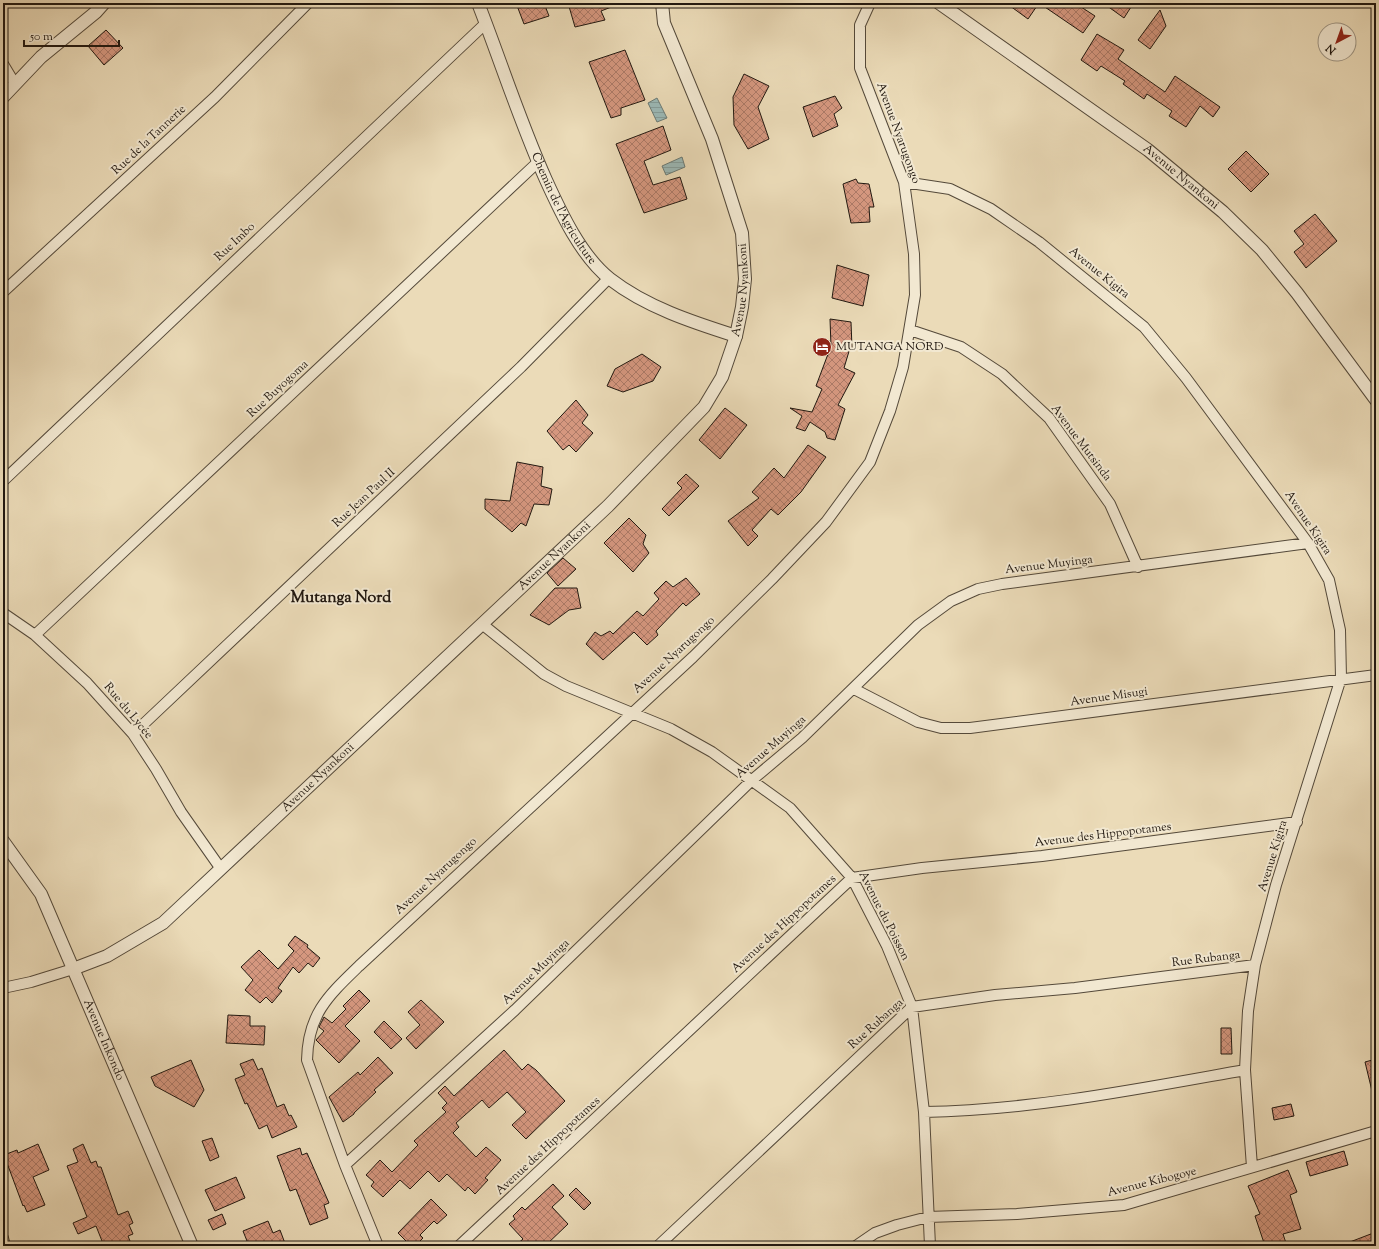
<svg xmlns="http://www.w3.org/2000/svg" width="1379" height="1249" font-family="'Sorts Mill Goudy',serif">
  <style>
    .water { fill: url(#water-rules); stroke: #6a7974 }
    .building { fill: url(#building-cross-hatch); stroke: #211810 }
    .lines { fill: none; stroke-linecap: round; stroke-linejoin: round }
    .minor-casing { stroke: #54493a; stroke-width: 12 }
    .tertiary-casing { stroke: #54493a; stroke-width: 14 }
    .minor { stroke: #f2e8d1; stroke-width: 10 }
    .tertiary { stroke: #f2e8d1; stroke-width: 12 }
    .labels { text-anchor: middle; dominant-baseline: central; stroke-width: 4; stroke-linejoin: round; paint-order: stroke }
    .street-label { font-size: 12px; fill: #211810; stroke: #f2e8d1 }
    .poi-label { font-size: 12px; fill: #211810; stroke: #f2e8d1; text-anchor: start }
    .district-label { font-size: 16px; font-weight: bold; fill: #211810; stroke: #f2e8d1 }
  </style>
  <defs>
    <pattern id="water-rules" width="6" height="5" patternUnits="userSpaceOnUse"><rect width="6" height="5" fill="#9bb9b7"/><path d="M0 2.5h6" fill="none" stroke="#859e9c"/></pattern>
    <pattern id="building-cross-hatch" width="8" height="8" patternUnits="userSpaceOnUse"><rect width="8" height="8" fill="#d5977f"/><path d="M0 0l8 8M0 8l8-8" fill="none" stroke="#ac7a67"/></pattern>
  </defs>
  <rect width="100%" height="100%" fill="#ebdbb8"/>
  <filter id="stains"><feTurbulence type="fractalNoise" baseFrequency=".005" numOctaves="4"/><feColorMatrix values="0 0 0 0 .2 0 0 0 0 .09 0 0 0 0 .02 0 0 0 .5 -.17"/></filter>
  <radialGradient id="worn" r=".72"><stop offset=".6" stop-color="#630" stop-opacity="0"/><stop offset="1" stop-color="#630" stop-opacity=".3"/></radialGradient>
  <path class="water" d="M657,98l10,20 -10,4 -9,-19z
    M682,157l3,10 -19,8 -4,-9z"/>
  <path class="building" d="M516,3h28l5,13 -25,8z
    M568,3h51v1l-18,7 4,9 -30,7z
    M1006,3h69l20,13 -12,17 -44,-30 -11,16z
    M1103,3h22l6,4 -7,11z
    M1160,10l6,16 -16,23 -12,-9z
    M106,30l17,18 -19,17 -16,-19z
    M1097,34l27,16 -6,9 47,33 10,-16 45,31 -7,10 -13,-11 -14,21 -17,-11 3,-5 -25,-17 -3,5 -21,-15 2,-3 -24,-15 -4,5 -16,-11z
    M625,50l20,50 -24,8v7l-10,3 -22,-56z
    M744,74l25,12 -11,21 11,32 -21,10 -14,-24 -1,-28z
    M835,96l7,12 -8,6 4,12 -25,11 -10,-30z
    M663,126l8,24 -27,11 9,24 27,-8 7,22 -43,14 -28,-69z
    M1246,151l23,23 -18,18 -23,-23z
    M856,179l2,4 11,1 5,23h-5l1,15 -19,1 -8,-39z
    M1315,214l22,27 -31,27 -12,-16 10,-8 -10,-13z
    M837,265l32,10 -6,31 -31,-8z
    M830,319l21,3 1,26h-2l-6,20 11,5 -17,32 7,4 -10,31 -8,-2 -2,-6 -15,-10 -5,9 -9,-3 6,-12 -12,-8 22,4 10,-23 -6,-3 15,-40z
    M642,354l19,13 -8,14 -30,11 -16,-6 8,-17z
    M576,400l12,15 -6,8 11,10 -17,19 -7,-7 -6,5 -16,-19z
    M725,408l22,17 -27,34 -21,-19z
    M808,445l18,12 -25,35 -23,23 -7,-6 -19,21 6,6 -10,10 -20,-25 31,-23 -7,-6 22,-24 10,10z
    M517,462l26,5 -2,19 11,3 -3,16 -15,-1 -8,22 -5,-3 -9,9 -27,-23v-10l25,2z
    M686,474l13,12 -30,30 -7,-7 20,-21 -5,-5z
    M629,518l17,17 -3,9 6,9 -16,19 -29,-29z
    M563,558l13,11 -18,17 -11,-13z
    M686,578l14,16 -14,12 -3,-3 -27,28 2,4 -11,10 -13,-13 -31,28 -17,-16 9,-12 6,4 9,-5 3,3 24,-23 6,5 16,-17 -5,-6 12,-12 7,6z
    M555,588h22l4,20 -12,2 -20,15 -19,-10z
    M295,936l13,9 -1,2 13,11 -7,9 -5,-4 -9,10 -6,-6 -15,21 4,3 -10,12 -6,-6 -6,6 -15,-13 8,-10 -12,-13 18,-17 19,19 16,-18 -6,-6z
    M359,990l11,11 -25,25 15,15 -21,22 -23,-23 8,-9 -5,-4 5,-10 8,6 14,-14 -3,-3z
    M421,1000l23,22 -28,27 -10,-11 14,-13 -12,-13z
    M228,1015l22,1v10h15l-1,19 -38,-2z
    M384,1021l18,18 -11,10 -17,-17z
    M1221,1028h10l1,26h-11z
    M504,1050l18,20 6,-6 8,6 29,31 -39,38 -14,-14 14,-13 -19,-20 -18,16 -7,-8 -26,23 3,4 -6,6 23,24 10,-10 15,13 -16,18 3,2 -13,14 -7,-7 -3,4 -18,-17 -8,8 -11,-11 -18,18 -10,-9 -17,17 -12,-11 3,-4 -8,-7 14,-15 12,12 26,-27 -4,-4 32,-29 -4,-4 5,-5 -9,-10 7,-7 9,10z
    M378,1057l15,16 -19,17 2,2 -22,21v1l-11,8 -14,-25 29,-25 2,3z
    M253,1059l5,11 4,-2 15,39 7,-3 5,12 2,-1 6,12 -25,11 -5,-13 -8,4 -12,-26 -2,1 -10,-25 10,-4 -5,-11z
    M1376,1059v31l-4,1 -7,-29z
    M191,1060l13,30 -10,17 -39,-21 -4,-9z
    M1291,1104l3,12 -20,4 -2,-12z
    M212,1138l7,19 -9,4 -8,-20z
    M38,1144l11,26 -16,7 12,28 -18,7 -3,-7 -1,1 -19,-51 13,-5 1,3z
    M83,1144l8,19 5,-2 2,6h3l17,48 10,-4 5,12 -4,2 4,9 -5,2 4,10h-28l-8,-20 -18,8 -5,-11 14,-6 -20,-51 11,-4 -5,-13z
    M300,1148l2,7 5,-2 22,50 -5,2 4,13 -18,7 -14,-36 -6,2 -13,-35z
    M1344,1151l4,14 -38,11 -4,-14z
    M1288,1170l9,22 -7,3 11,34 -18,5 4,12h-22l-10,-30 5,-2 -12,-28z
    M236,1177l9,21 -30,13 -10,-21z
    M553,1184l11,12 -12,11 16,17 -23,22h-30l8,-7 -14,-15 6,-5 -2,-3 9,-9 3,3z
    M576,1188l15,15 -7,7 -15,-15z
    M431,1199l16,16 -10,9 -3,-3 -14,14 3,3 -8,8h-4l-13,-13z
    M222,1214l4,10 -13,6 -5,-10z
    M268,1221l5,12 7,-3 6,16h-37l-6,-15z
    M1376,1232v14h-34v-1z"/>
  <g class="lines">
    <defs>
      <path id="minor" d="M3,64l12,20
        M904,182l46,7 41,20 48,33 105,85 42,51 122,165 21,37 11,50 1,48 -65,207 -21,80 -7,46 -3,59 7,97
        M3,292l212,-195 93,-94
        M910,330l51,17 41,27 47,44 61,86 28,63
        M3,481l483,-458
        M3,613l32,22 52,48 46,51 23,35 25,43 40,57
        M482,624l62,50 22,12 105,43 41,23 78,56 62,70 35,68 25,61 12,105 6,134
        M35,635l503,-473
        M854,689l64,33 23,6h29l406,-53
        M133,734l388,-367 88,-89
        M3,988l28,-6 42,-13
        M924,1112c109,-2 214,-23 321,-42
        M345,1165l170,-155 237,-230 50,-42 116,-113 33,-24 27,-12 24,-5 306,-41
        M3,1238l2,8
        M378,1246l-33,-81 -38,-105c1,-46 21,-64 52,-94l334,-309 79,-78 54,-57 44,-60 20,-51 13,-44 12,-72 -1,-41 -10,-72 -44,-114v-43l10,-22
        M459,1246l393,-368 70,-10 120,-12 255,-34
        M658,1246l254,-239 83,-12 80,-7 180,-23
        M856,1246l19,-13 22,-8 31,-8 89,-3 107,-9 252,-74"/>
      <g id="tertiary">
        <path id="s1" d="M478,3c23,59 42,119 68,177 15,33 35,76 64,99 36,28 82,43 126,57"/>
        <path id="s2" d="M939,3l209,147 75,62 39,38 35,43 79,107"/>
        <path d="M3,97l38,-40 55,-45 8,-9"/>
        <path id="s3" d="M3,841l38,53 151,352"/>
        <path id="s4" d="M73,969l34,-13 56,-33 445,-417 96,-99 18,-30 14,-41 6,-29 3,-28 -3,-46 -30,-94 -48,-116 -2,-20"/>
      </g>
    </defs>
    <use href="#minor" class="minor-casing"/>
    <use href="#tertiary" class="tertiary-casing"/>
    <use href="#minor" class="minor"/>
    <use href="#tertiary" class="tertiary"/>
  </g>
  <defs>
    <symbol id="hotel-disc" viewBox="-11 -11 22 22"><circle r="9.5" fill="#8f2418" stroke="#f2e8d1"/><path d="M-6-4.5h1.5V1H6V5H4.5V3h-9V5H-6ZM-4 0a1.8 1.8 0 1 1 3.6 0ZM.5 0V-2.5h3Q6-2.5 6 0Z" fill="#fff"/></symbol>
  </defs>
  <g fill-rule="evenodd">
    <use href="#hotel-disc" x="811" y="336" width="22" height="22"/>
  </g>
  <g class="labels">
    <g class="street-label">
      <text transform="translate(898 133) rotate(70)">Avenue Nyarugongo</text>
      <text transform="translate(149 140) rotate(-43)">Rue de la Tannerie</text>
      <text stroke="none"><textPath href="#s2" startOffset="298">Avenue Nyankoni</textPath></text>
      <text stroke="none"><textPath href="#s1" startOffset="223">Chemin de l'Agriculture</textPath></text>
      <text transform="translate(235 242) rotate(-43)">Rue Imbo</text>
      <text transform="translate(1099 273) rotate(39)">Avenue Kigira</text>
      <text stroke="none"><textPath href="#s4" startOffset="974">Avenue Nyankoni</textPath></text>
      <text transform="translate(278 389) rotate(-43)">Rue Buyogoma</text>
      <text transform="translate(1081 443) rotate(53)">Avenue Mutsinda</text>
      <text transform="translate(364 498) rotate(-43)">Rue Jean Paul II</text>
      <text transform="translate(1308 523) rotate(56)">Avenue Kigira</text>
      <text stroke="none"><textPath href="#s4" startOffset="638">Avenue Nyankoni</textPath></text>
      <text transform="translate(1049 565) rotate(-7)">Avenue Muyinga</text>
      <text transform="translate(674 655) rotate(-43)">Avenue Nyarugongo</text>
      <text transform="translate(1109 697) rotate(-8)">Avenue Misugi</text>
      <text transform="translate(128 711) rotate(50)">Rue du Lycée</text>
      <text transform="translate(771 747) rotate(-41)">Avenue Muyinga</text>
      <text stroke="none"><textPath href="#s4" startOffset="314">Avenue Nyankoni</textPath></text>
      <text transform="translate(1103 835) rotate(-7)">Avenue des Hippopotames</text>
      <text transform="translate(1273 856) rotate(-73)">Avenue Kigira</text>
      <text transform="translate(436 876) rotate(-43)">Avenue Nyarugongo</text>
      <text transform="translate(884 916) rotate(63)">Avenue du Poisson</text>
      <text transform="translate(784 924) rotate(-43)">Avenue des Hippopotames</text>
      <text transform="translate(1206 959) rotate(-7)">Rue Rubanga</text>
      <text transform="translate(536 972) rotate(-44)">Avenue Muyinga</text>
      <text transform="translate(876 1024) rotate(-42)">Rue Rubanga</text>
      <text stroke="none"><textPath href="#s3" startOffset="224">Avenue Inkondo</textPath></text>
      <text transform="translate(548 1146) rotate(-43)">Avenue des Hippopotames</text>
      <text transform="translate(1152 1182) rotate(-14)">Avenue Kibogoye</text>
    </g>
    <g class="poi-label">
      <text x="836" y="347">MUTANGA NORD</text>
    </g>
    <g class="district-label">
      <text x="341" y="598">Mutanga Nord</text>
    </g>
  </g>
  <rect width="1379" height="1249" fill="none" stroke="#ebdbb8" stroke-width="16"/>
  <rect x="4" y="4" width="1371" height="1241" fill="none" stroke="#211810" stroke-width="2"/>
  <rect x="8" y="8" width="1363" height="1233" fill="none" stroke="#211810"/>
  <g transform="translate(1337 42) rotate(221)"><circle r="19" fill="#f2e8d1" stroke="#9e9584"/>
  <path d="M0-3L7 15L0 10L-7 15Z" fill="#8f2418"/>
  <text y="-6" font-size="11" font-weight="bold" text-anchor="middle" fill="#211810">N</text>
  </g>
  <path d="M24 40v6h95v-6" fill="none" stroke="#211810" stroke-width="2"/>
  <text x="30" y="40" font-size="12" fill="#211810" stroke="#f2e8d1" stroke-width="3" paint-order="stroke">50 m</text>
  <rect width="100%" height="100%" filter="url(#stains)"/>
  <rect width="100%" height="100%" fill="url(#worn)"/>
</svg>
